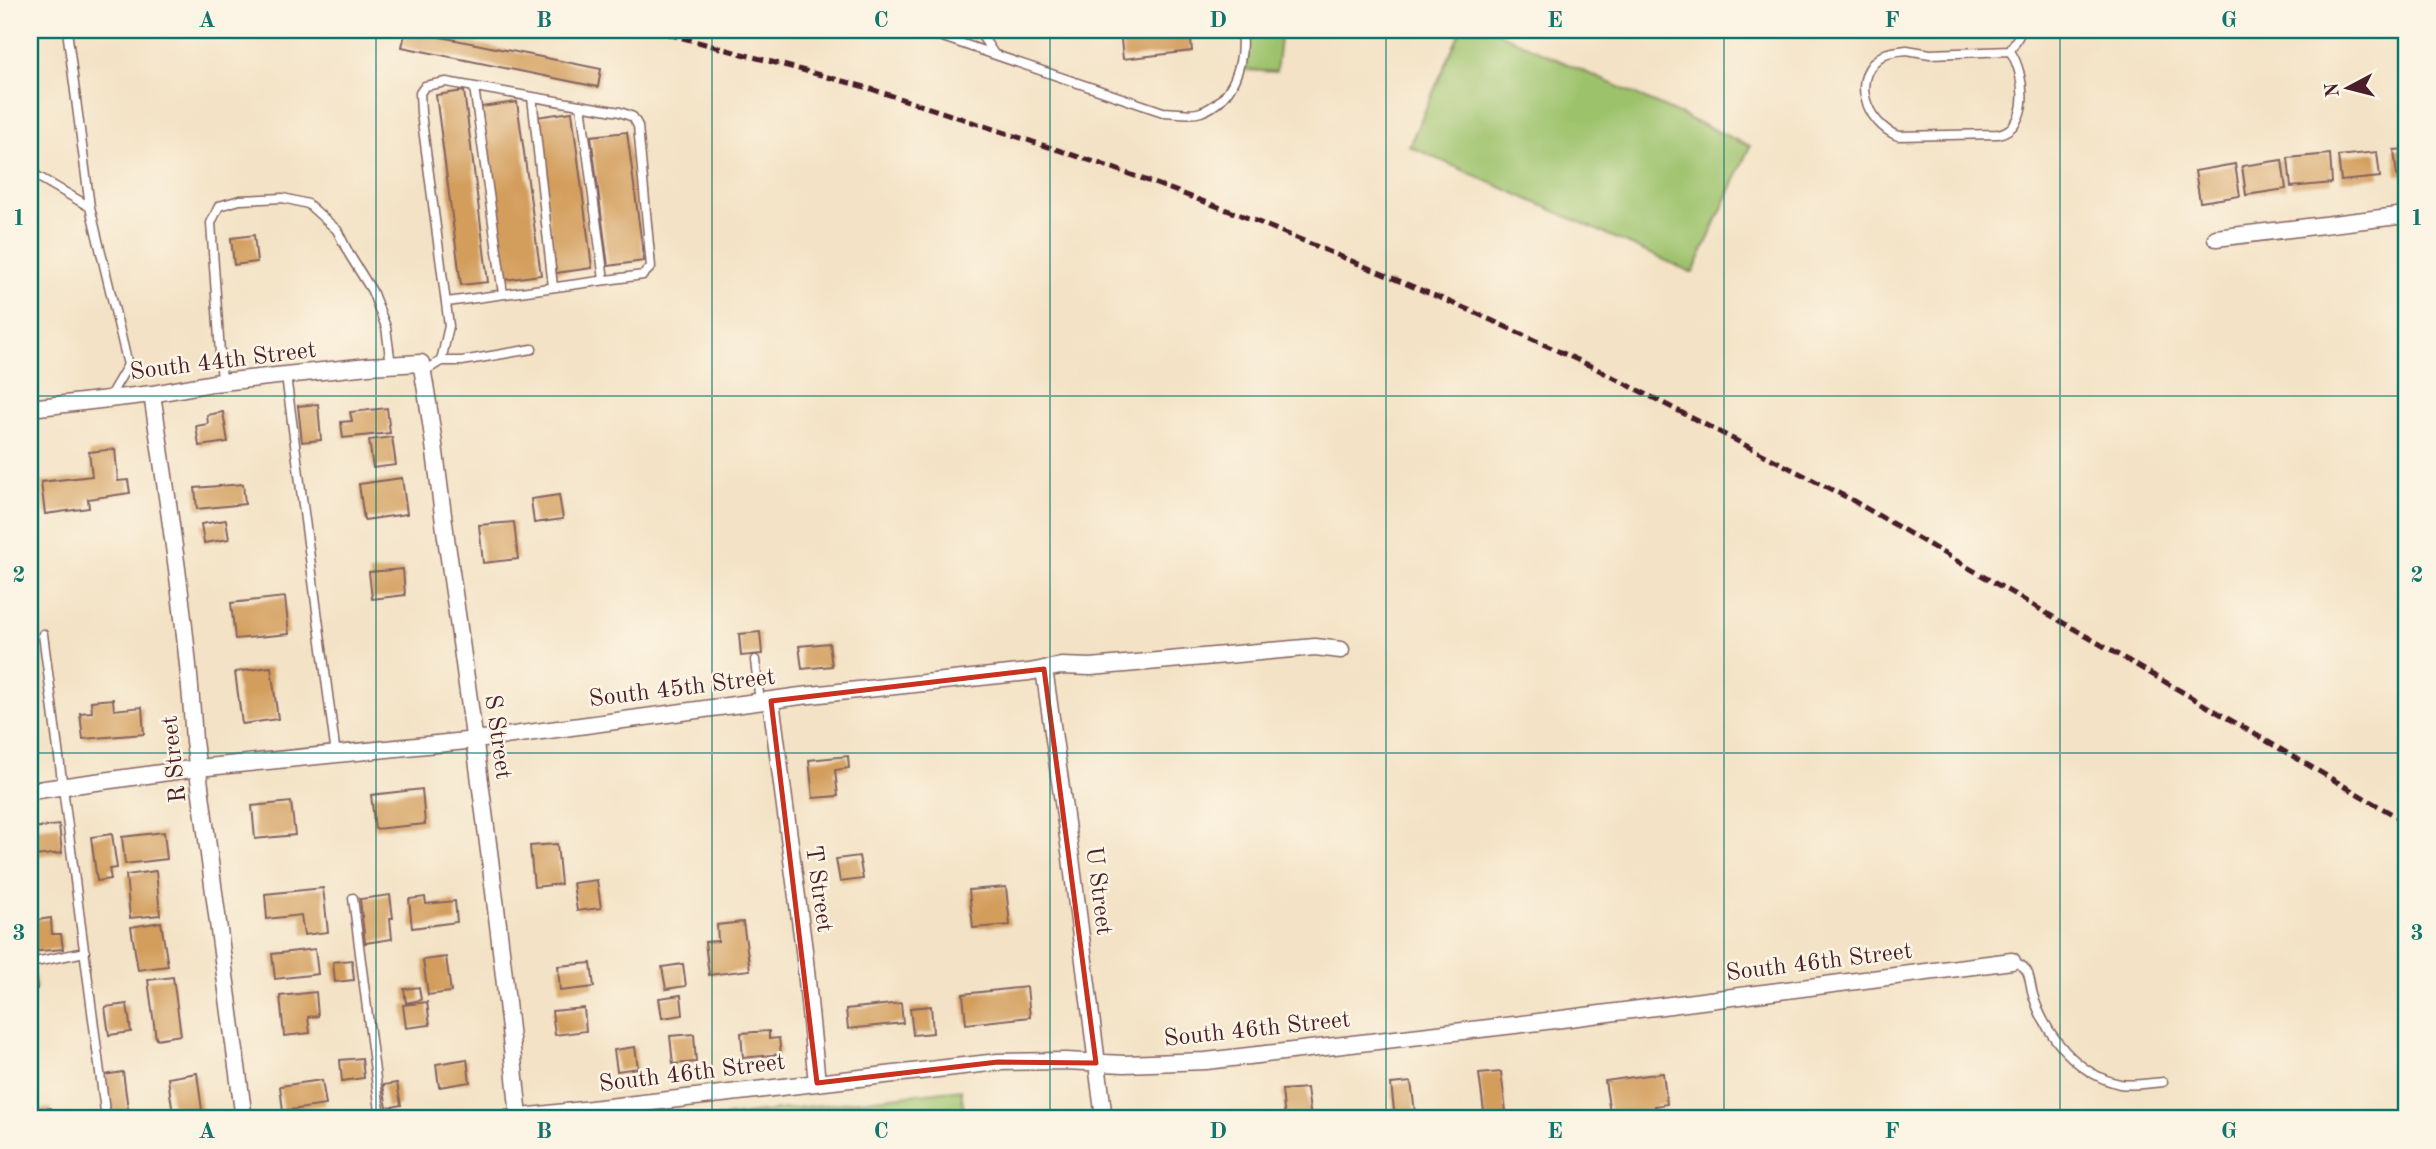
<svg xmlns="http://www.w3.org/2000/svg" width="2436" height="1149" font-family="'Old Standard TT',serif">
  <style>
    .green { fill: #9dc26c; stroke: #74704c; stroke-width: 2 }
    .building { fill: #d39d5c }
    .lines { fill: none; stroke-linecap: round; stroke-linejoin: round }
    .lane-casing { stroke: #856361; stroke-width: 11 }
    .street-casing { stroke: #856361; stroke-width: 19 }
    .lane { stroke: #fff; stroke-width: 8 }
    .street { stroke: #fff; stroke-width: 16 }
    .rail { stroke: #4a1f2b; stroke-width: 5; stroke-dasharray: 10 5; stroke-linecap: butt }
    .marked { fill: none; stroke: #c8321e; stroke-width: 5; stroke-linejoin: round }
    .grid { fill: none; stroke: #0f766e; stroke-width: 2; stroke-opacity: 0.55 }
    .labels { text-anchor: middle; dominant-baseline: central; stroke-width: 5; stroke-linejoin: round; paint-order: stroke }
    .street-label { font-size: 24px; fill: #4a1f2b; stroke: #fcf5e5 }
    .neatline { fill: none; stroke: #0f766e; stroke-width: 2.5 }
    .grid-label { font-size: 23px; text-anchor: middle; font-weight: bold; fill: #0f766e }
  </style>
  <rect width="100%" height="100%" fill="#fcf5e5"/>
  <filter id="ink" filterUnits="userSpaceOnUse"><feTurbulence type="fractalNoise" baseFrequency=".0143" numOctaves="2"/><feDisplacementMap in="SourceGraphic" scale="14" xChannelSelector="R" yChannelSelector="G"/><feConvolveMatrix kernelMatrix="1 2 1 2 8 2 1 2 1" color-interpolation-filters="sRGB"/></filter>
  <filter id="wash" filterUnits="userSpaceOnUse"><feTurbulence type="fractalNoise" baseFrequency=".00686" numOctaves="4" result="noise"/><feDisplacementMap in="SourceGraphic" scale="28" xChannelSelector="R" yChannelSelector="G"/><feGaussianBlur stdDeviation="1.57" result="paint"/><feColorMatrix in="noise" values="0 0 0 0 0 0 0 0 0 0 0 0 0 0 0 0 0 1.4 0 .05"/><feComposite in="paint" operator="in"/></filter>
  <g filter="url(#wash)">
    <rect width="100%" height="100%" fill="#f3e2c5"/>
    <path class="green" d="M1248,30h33l-5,42 -30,-2 2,-13z
      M1461,30h31l258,116 -57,127 -284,-127z
      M961,1089l4,30h-264z"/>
    <g id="blocks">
      <path class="building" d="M406,30l195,39 -3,18 -196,-40z
        M1043,30h22v3l-22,2z
        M1120,30h70l2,21 -69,8z
        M464,91l24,191 -27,3 -25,-190z
        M517,102l24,173 -37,5 -23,-173z
        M572,112l20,156 -36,5 -20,-156z
        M627,132l17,129 -36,5 -17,-130z
        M2406,149v26l-9,1 -3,-26z
        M2377,152l3,25 -39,4 -3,-25z
        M2330,154l2,29 -41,4 -3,-29z
        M2282,160l4,29 -40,6 -4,-29z
        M2235,164l5,32 -40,6 -5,-31z
        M254,235l3,27 -23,3 -3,-27z
        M318,404l3,36 -19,2 -4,-36z
        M387,408l3,25 -47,5 -2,-16 11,-1 -2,-9z
        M223,412l5,30 -29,4 -3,-20 12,-2 -1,-9z
        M392,437l4,28 -23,3 -4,-28z
        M115,449l3,32 10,-1 2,13 -42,6 1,9 -44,6 -4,-32 51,-6 -3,-24z
        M402,478l5,36 -43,6 -5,-36z
        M243,484l2,20 -48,5 -2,-21z
        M559,495l4,24 -29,4 -3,-24z
        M226,520l3,19 -25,4 -3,-19z
        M514,522l4,37 -35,4 -4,-38z
        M403,569l2,26 -33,4 -3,-27z
        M285,597l4,37 -54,5 -4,-36z
        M760,632l2,22 -21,2 -2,-22z
        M829,643l3,23 -30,3 -3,-23z
        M271,667l7,52 -36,5 -7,-52z
        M113,699l1,11 28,-3 2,27 -61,5 -3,-26 12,-1 -1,-11z
        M848,756l1,12 -14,2 3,26 -25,2 -4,-38z
        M422,789l3,35 -50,5 -4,-34z
        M291,802l4,33 -40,4 -3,-33z
        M59,825l3,28 -27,3 -3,-28z
        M164,832l3,27 -42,5 -3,-27z
        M112,834l5,34 -8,1 2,10 -14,2 -6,-44z
        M557,844l4,40 -27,3 -4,-41z
        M859,856l4,23 -23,3 -4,-23z
        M156,871l4,44 -30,3 -4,-43z
        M597,880l4,28 -24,3 -4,-28z
        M1006,887l4,38 -37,3 -4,-38z
        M323,888l5,44 -24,3 -3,-20 -34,4 -2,-25z
        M390,895l3,23h-3l2,21 -27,4 -5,-44z
        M425,897l1,7 29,-3 2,21 -45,6 -3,-29z
        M51,918l1,16h9l2,15 -33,3v-31z
        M161,922l7,44 -30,4 -7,-43z
        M743,922l7,48 -41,5 -4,-33 13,-1 -1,-16z
        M315,949l3,25 -43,5 -3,-25z
        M446,957l5,35 -23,3 -5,-35z
        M352,960l2,20 -19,2 -2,-20z
        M591,963l3,24 -34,4 -2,-25z
        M683,964l3,22 -20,3 -4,-22z
        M35,975l2,14 -7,1v-14z
        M173,977l8,58 -25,4 -8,-59z
        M419,987l2,13 -15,3 -2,-14z
        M1027,987l3,30 -64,7 -3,-30z
        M316,992l2,24 -10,1 2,16 -26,3 -4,-40z
        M681,995l2,20 -21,3 -3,-20z
        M427,1002l3,23 -24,3 -3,-23z
        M901,1003l2,20 -55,6 -2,-20z
        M127,1004l4,28 -22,3 -4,-28z
        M931,1006l2,27 -20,2 -3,-27z
        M584,1008l2,23 -31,4 -3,-24z
        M769,1031v8l10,-1 2,16 -38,4 -2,-25z
        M694,1034l2,28 -23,2 -3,-28z
        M635,1047l3,21 -21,3 -3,-21z
        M362,1058l2,20 -22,3 -2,-21z
        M467,1059l3,23 -31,5 -3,-23z
        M123,1072l6,44 -19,2 -6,-43z
        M1501,1072l6,47h-22l-6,-45z
        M197,1073l5,37 -29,5 -5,-37z
        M1663,1073l4,31 -12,2 2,10 -46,3 -6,-38z
        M322,1080l4,25 -43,6 -3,-25z
        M1411,1082l5,37h-21l-4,-35z
        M397,1083l4,22 -14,3 -4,-23z
        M1307,1088l4,31h-26l-3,-29z
        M51,1108l1,11h-22v-9z"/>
    </g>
  </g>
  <g filter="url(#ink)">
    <use href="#blocks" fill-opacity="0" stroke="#856361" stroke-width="2"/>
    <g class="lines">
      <defs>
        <path id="lane" d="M67,30l23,177 38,158 -20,34
          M922,30l241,82c11,0 28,4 38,0 33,-12 44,-50 40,-82
          M978,30l16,24
          M1907,50l23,4 80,-3c15,22 22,76 -12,83l-100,2c-33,-13 -50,-62 -13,-82 7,-3 15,-3 22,-4z
          M2010,51l12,-21
          M474,87l29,207
          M532,97l21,190
          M581,105l23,175
          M30,172l60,35
          M441,361h21l70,-12
          M423,372l18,-11 8,-35 -28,-213 -1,-20 5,-7 21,-4 174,30 13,5 5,9 13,141 -8,8 -196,27
          M286,376l50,379
          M222,382l-11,-159 8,-17 21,-6 43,-2 25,6 29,26 12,24 23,37 14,36 5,38
          M43,634l63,485
          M755,660l5,42
          M353,898l28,221
          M2012,961c20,7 16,16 21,34 12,40 45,80 87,89 13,2 30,-1 43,-2
          M30,963l55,-11"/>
        <path id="street" d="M2216,238l190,-23
          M152,394c17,115 35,231 42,347l50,378
          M30,408l122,-14 61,-11 155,-17 53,-3c13,65 18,130 28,195 27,186 52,372 70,560
          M1044,669l27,189 33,261
          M771,701l33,249 13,133
          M30,791l168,-23 278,-28 325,-44 228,-24 32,-6 30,1 224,-20 26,3
          M505,1119l493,-57 68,-1 58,3 82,-3 317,-37 489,-63"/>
      </defs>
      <use href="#lane" class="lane-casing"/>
      <use href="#street" class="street-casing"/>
      <use href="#lane" class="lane"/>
      <use href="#street" class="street"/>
      <path class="rail" d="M653,30l212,57 248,81 138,51 218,91 124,57 259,133 554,322"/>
    </g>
  </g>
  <path class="marked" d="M1044,669l52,394 -98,-1 -181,21 -46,-382z"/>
  <path class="grid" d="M376,30v1089M712,30v1089M1050,30v1089M1386,30v1089M1724,30v1089M2060,30v1089M30,396h2376M30,753h2376"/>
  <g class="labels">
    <g class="street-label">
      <text transform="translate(223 362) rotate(-7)">South 44th Street</text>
      <text transform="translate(682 689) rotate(-7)">South 45th Street</text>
      <text transform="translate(497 737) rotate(82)">S Street</text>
      <text transform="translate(175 759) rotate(-96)">R Street</text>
      <text transform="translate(818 889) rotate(82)">T Street</text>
      <text transform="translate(1098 891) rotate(83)">U Street</text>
      <text transform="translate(1819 963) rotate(-7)">South 46th Street</text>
      <text transform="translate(1257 1030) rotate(-6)">South 46th Street</text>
      <text transform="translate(692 1074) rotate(-7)">South 46th Street</text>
    </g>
  </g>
  <rect width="2436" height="1149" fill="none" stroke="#fcf5e5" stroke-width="77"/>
  <g transform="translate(2348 88) rotate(263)" stroke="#fcf5e5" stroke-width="5" paint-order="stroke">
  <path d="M0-5L12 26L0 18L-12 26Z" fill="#4a1f2b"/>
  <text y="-10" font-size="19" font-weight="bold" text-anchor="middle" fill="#4a1f2b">N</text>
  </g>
  <rect x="38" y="38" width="2360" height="1072" class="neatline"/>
  <g class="grid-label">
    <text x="207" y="27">A</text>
    <text x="544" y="27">B</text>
    <text x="881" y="27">C</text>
    <text x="1218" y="27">D</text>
    <text x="1555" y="27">E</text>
    <text x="1892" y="27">F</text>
    <text x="2229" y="27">G</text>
    <text x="19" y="225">1</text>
    <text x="2417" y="225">1</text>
    <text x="19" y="582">2</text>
    <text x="2417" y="582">2</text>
    <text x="19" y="940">3</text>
    <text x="2417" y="940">3</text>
    <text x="207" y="1138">A</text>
    <text x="544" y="1138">B</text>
    <text x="881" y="1138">C</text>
    <text x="1218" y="1138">D</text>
    <text x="1555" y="1138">E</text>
    <text x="1892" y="1138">F</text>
    <text x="2229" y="1138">G</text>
  </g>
</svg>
